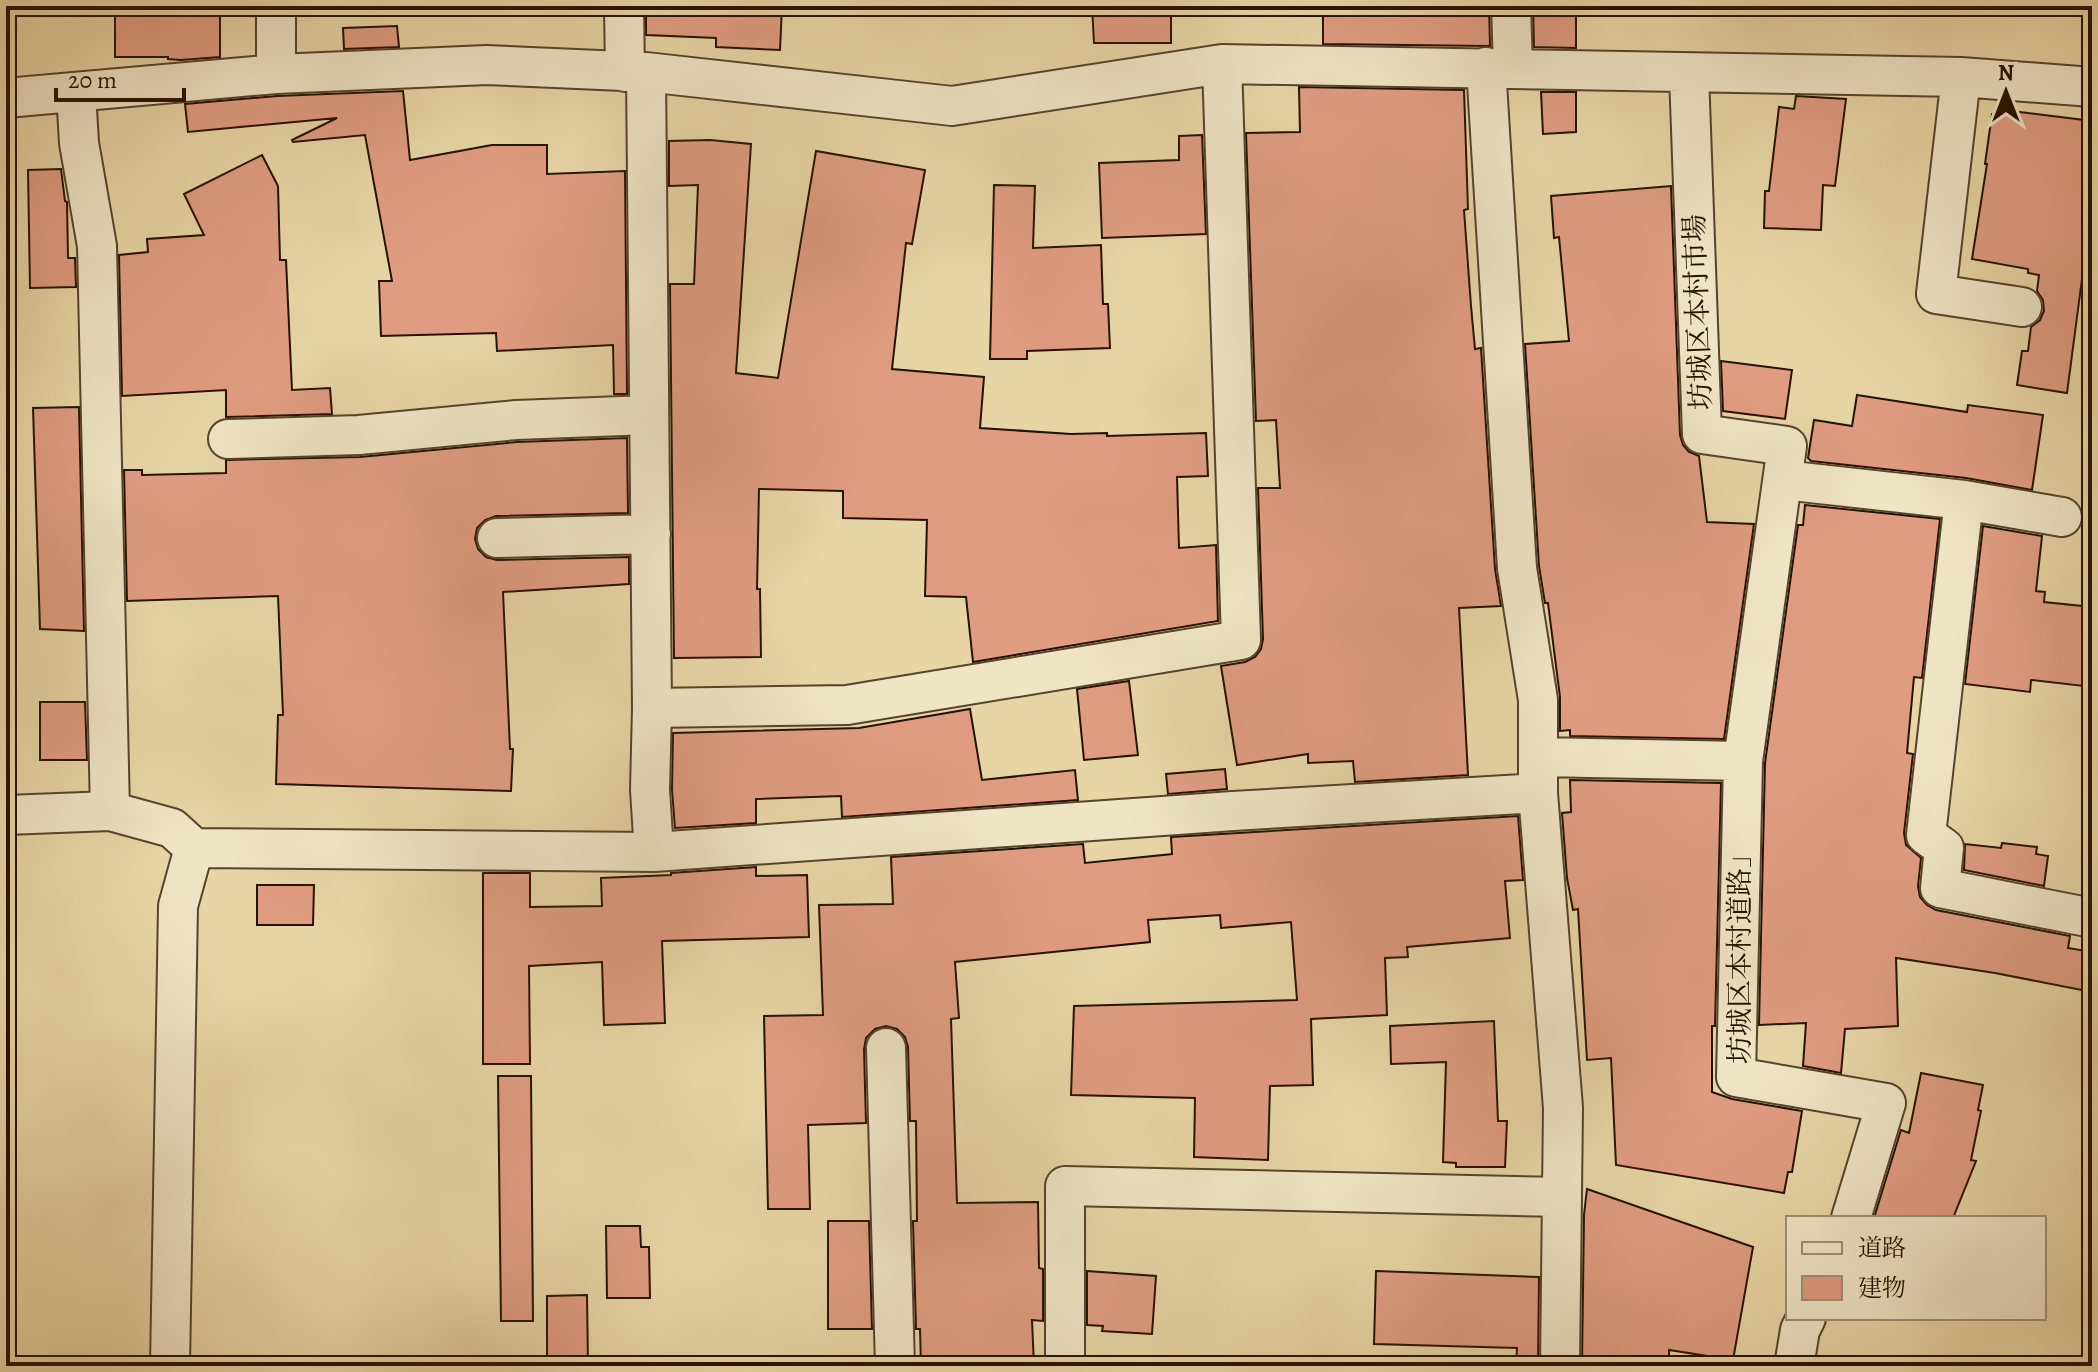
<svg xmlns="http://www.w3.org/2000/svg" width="2098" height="1372" font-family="Alegreya,'Noto Serif JP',serif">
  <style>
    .building { fill: #e09c81; stroke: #261202; stroke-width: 2 }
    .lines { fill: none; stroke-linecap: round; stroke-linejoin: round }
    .street-casing { stroke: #56432b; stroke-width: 42 }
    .street { stroke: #efe4c4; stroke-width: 38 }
    .labels { text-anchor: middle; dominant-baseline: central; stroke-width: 7; stroke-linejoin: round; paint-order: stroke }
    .street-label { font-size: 28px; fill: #261202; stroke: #efe4c4 }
  </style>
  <rect width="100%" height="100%" fill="#e7d5a5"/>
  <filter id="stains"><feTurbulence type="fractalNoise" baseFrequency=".0025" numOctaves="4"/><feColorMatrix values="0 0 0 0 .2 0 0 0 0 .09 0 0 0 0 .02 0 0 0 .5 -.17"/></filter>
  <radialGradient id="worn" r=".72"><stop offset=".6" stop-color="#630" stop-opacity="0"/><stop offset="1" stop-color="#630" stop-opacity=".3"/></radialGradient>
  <path class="building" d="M115,6h105v51l-39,3 -13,-1v-2h-53z
    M646,6h136l-2,44 -64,-3v-9l-70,-3z
    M1092,6h79v37h-77z
    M1323,6h166l1,40 -167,-2z
    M1533,6h43v42l-42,-1z
    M397,26l2,21 -55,2 -1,-21z
    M1299,87l165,3 4,119 -4,1 7,96 4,43 6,-1 14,221 6,37 -42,2 9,167 -113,7 -2,-21 -45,2v-9l-71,11 -16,-99 24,-4 10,-5 6,-8 2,-10 -5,-151h22l-4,-68 -20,1 -10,-288 54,-1z
    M403,91l7,69 82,-15h55v29l78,-3 2,223h-13l-1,-49 -116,6 -1,-18 -115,3 -2,-55h13l-27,-146 -72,7 -1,-2 45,-22 -149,14 -3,-28 92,-8z
    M1541,92h35v40l-33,2z
    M1796,96l50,3 -11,87 -12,-1 -2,45 -57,-2 1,-37h4l10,-84 15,2z
    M2003,110l89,11v120h-5l-20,152 -50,-8 5,-34h6l3,-24 9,-7 4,-9 -1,-11 -6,-9 2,-16 -11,-2v-4l-56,-10 15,-95h-2l7,-50 10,1z
    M1202,135l4,99 -104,4 -3,-75 80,-3v-24z
    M710,140l41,4 -15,229 42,5 38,-227 109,19 -13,74 -6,-1 -14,126 92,8 -4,51 91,6 36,-1v3l99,-3 2,43 -31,1 2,71 37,-3 2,76 -245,41 -7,-65 -41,-1 2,-76 -84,-2v-27l-84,-2 -2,100h3l1,68 -87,1 -4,-374h24l4,-99 -29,1v-45z
    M262,155l16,31 2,74h6l6,130 38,-2 2,26 -106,3v-27l-104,6 -3,-141 29,-3 -1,-13 57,-4 -20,-41z
    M61,169l4,32 2,1 1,56h7l1,29 -46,1 -2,-118z
    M994,185l41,1 -2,62 68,-3 2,59h5l2,44 -83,3v8h-37z
    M1671,186l9,249 3,10 6,7 10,4 8,66 47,2 -30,215 -154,-3v-6l-10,1v-34l-12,-94h-3l-6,-37 -14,-222 44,-3 -10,-104 -5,1 -3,-42z
    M1721,361l71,9 -7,49 -62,-8z
    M1857,395l110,17 1,-7 75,10 -11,75 -66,-12 -155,-17 -3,-3 6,-38 38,6z
    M79,407l5,224 -44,-2 -7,-221z
    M627,438l1,75 -132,3 -11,4 -8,8 -2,11 3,10 8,8 11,3 132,-3v27l-126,8 7,157h3l-2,42 -235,-7 2,-69h5l-5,-119 -151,5 -3,-131h18v5l84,-2v-13l134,-3 157,-15z
    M1805,505l135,14 -18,159 -8,-1 -7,76 6,1 -9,79 2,12 15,13 -3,28 2,11 7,8 9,5 134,26 -2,12 24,4v40l-97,-19 -99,-15 2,68 -53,3 -4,44 -38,-7 3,-43 -47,2 6,-262 33,-238h5z
    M1983,526l59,10 -6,55 9,1 -1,10 48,5v80l-61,-7 -1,12 -65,-8z
    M1129,681l9,74 -54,5 -7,-71z
    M40,702h45l2,58h-47z
    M970,709l12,71 93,-10 3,30 -236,17 -1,-21 -85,3v24l-81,5 -3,-38 1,-57 186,-5z
    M1225,769l2,20 -59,5 -2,-20z
    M1570,780l151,3 -6,243h-3v66l20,7 70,12 -10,61h-4l-4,21 -168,-28 -5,-107 -24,2 -9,-151 -5,1 -6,-32 -5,-65 9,-1z
    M1518,816l5,64 -18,1 5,57 -103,9 1,10 -23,1 2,57 -76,4 2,66 -43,1 -2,74 -74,-3 1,-59 -124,-3 3,-89 223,-6 -6,-78 -70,6 -1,-13 -72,5 2,22 -195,20 4,56 -8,1 6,184 81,-1 1,66 4,1v52l-11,-1 2,46h-113l-1,-37h-4l-3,-108h4l-1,-100h-6l-2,-74 -3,-10 -8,-8 -11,-3 -11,3 -9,9 -2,11 2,74 -58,2 2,84h-42l-4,-193 59,-1 -4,-110 74,-1 -2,-47 192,-13 2,19 87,-9 -1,-17z
    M2002,843l35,4 -1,7 12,2 -4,30 -80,-16 1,-26 36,4z
    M756,867v9l51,-1 2,62 -147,4 3,82 -61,2 -2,-63 -73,4 1,98h-47v-191h47v34l72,-1 -1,-28 70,-3v-2z
    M257,885h57l-1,40h-56z
    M1494,1021l4,100h9l-2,46h-49v-4l-13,-1 3,-100 -55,2 -1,-38z
    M1921,1073l62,12 -5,25 3,1 -10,49 5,1 -23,57h-79l26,-85 1,-3 8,3z
    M498,1076h33l2,245h-32z
    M1587,1189l166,58 -20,113 -64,-10v16h-87l2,-151z
    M828,1221h41l3,108h-44z
    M606,1226h34l1,21h8l1,51h-43z
    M1087,1271l69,5 -4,58 -50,-3 1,-5 -16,-1z
    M1376,1271l163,6 -1,89h-22l1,-18 -143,-4z
    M587,1295l1,71h-41v-70z"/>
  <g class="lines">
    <defs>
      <path id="street" d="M624,6l1,66
        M1511,6l2,62
        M1486,67l31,501 21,132v93l25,315 -3,258
        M646,72l6,636 -2,82 4,62
        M276,74v-68
        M1689,74l13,360 85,12 -44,315
        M1961,77l-25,217 86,13
        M76,92l3,51 18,103 13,565
        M6,98l270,-24 211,-9 159,7 306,34 270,-42 739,13 131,10
        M228,439l131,-4 157,-15 133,-5
        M1783,480l181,20 98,17
        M1964,500l-38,335 18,13 -4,40 152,30
        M497,538l154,-4
        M652,708l195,-3 394,-65 -19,-576
        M1540,757l203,4 -7,316 150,26 -35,115
        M6,815l104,-4 62,17 22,20 460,4 579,-41 305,-18
        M886,1048l9,318
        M170,1366l8,-460 16,-58
        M1065,1366v-180l497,11
        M1794,1366l6,-36 6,-12"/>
    </defs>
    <use href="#street" class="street-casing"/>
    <use href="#street" class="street"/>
  </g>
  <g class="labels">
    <g class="street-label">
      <text transform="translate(1698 312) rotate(-92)">坊城区本村市場</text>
      <text transform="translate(1740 952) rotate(-90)">坊城区本村道路」</text>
    </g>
  </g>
  <rect width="2098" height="1372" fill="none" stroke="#e7d5a5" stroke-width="32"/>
  <rect x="8" y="8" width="2082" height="1356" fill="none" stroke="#261202" stroke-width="4"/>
  <rect x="16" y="16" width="2066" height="1340" fill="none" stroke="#261202" stroke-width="2"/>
  <rect x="1786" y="1216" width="260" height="104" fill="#efe4c4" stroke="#9f9076" stroke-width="2"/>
  <rect x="1802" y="1242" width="40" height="12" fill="#efe4c4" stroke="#9f9076" stroke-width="2"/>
  <text x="1858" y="1256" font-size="24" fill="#261202">道路</text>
  <rect x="1802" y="1276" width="40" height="24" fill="#e09c81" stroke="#9f9076" stroke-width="2"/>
  <text x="1858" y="1296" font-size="24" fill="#261202">建物</text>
  <g transform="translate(2006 92)" stroke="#efe4c4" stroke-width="6" paint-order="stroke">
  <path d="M0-6L14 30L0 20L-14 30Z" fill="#261202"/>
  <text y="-12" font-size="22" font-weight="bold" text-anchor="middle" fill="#261202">N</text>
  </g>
  <path d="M56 88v12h128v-12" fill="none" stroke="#261202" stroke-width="4"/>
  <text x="68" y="88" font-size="24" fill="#261202" stroke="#efe4c4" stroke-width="6" paint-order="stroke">20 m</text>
  <rect width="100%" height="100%" filter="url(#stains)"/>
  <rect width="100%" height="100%" fill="url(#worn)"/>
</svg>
